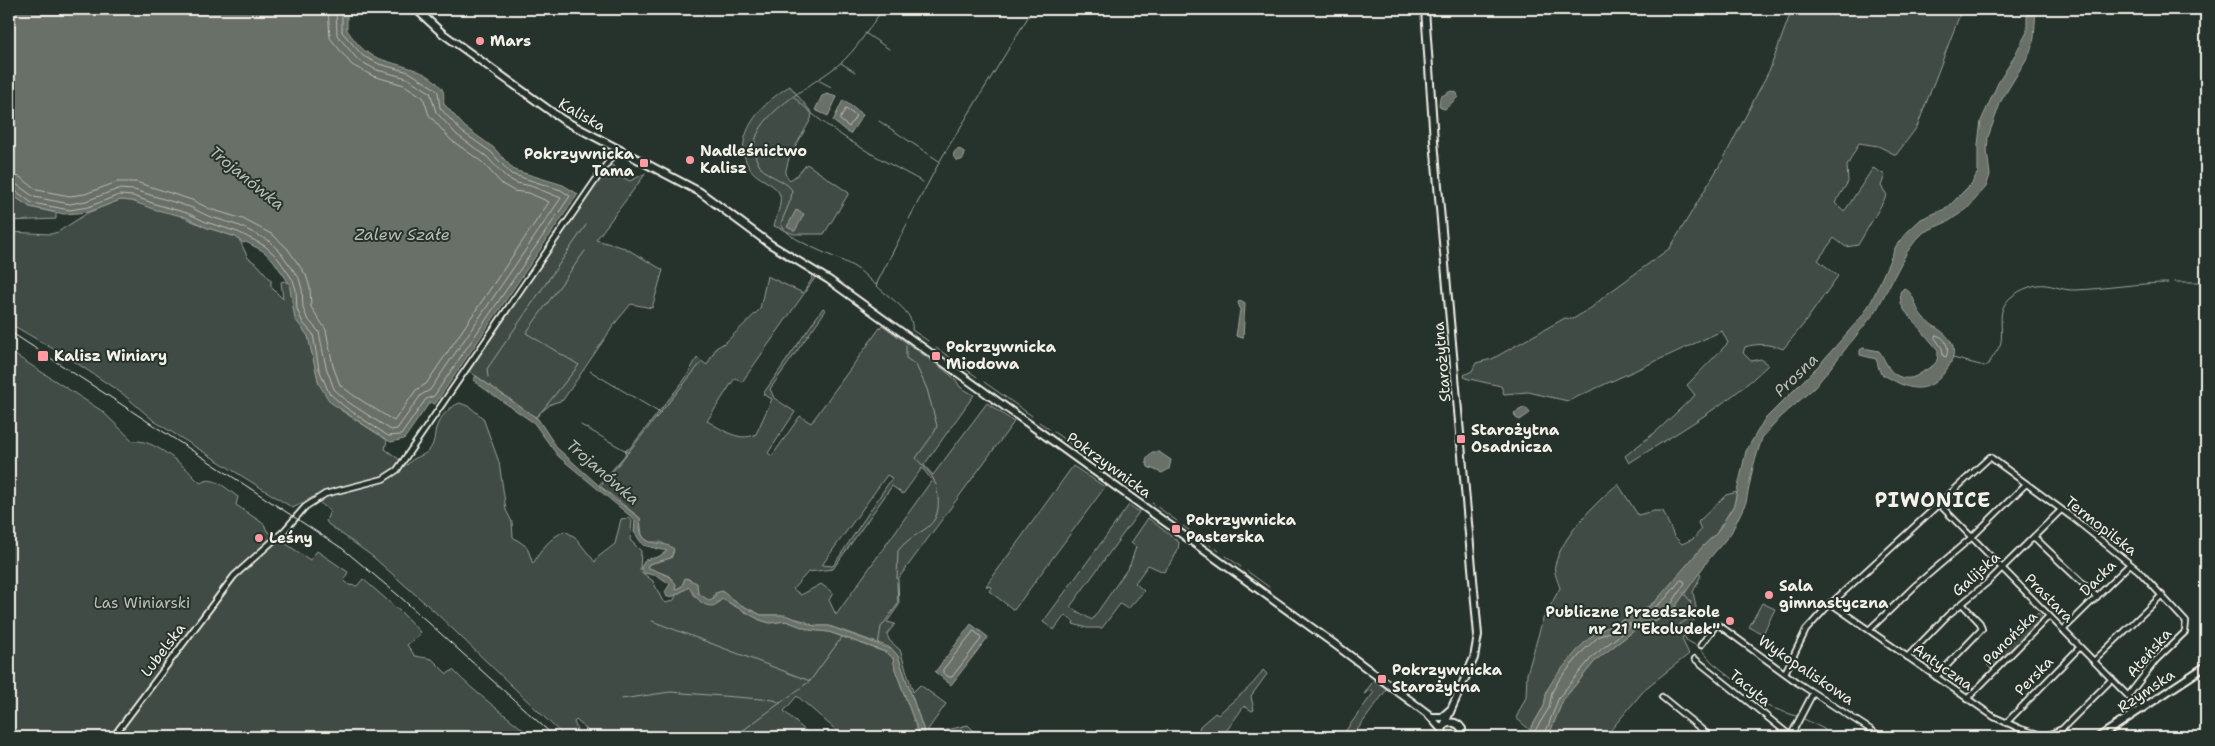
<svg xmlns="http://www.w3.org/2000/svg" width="2215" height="746" font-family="'Shantell Sans',sans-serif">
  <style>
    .green { fill: #414b45; stroke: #9a9e96; fill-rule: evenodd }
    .water { fill: #676f68; stroke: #9fa39b }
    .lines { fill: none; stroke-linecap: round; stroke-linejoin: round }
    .shore { stroke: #bcbdb5; stroke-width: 1 }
    .stream { stroke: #9fa39b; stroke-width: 1 }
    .street-casing { stroke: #f4f1e8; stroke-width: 8 }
    .secondary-casing { stroke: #f4f1e8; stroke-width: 10 }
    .street { stroke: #26332d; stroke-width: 4.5 }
    .secondary { stroke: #26332d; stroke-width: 6 }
    .rail { stroke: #f4f1e8; stroke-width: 1 }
    .poi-dot { fill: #ff9aa2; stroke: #26332d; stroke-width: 2 }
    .labels { text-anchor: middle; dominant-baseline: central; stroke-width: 4; stroke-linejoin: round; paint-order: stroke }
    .poi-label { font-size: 15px; font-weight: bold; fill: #f4f1e8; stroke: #26332d; text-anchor: start }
    .street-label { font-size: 15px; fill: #f4f1e8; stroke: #26332d }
    .park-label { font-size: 15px; fill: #bebfb7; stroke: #26332d }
    .water-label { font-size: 16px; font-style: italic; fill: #bcbdb5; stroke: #26332d }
    .district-label { font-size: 20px; font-weight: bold; letter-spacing: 1px; fill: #f4f1e8; stroke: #26332d }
  </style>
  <rect width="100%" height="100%" fill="#26332d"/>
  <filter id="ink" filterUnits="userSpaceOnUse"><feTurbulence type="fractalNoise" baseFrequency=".02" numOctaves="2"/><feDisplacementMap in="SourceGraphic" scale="10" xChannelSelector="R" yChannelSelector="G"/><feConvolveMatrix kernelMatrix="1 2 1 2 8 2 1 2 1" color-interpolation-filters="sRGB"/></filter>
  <g filter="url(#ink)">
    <path class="green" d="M1792,9h170l-45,118 -21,28 -18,-9 -19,-3 -12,23 1,16 -13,21 9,9 29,-44 12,7 -4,11 6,9 -29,50 -12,2 -12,-9 -16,22 20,16 -35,49 -20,24c-11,-5 -27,-6 -38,-2l-2,6 8,8 10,-2 7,6c-40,40 -92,68 -139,98l-4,-7 33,-26 37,-35 -8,-10 41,-42 -6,-12 -154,70 -40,-9 -24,2 -3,-8 -36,-8 -1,-3 8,-4 4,-8 16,-4 73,-41 8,1 18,-11 15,-13 64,-47 54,-90 46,-89z
      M790,86l22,27 -1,6 -22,39 -4,16 5,6 7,-5 10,-11 42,29 -25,41h-30l-20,-8c2,-9 8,-22 6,-31 -4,-12 -25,-16 -31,-28 -19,-31 16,-67 41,-81z
      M609,165l5,1 4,9 12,6 16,-8 -50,67 29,8 38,22 -11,38 -21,-4 -15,18 -53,78 -12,4 -16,13 -66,-46z
      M9,193l21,14 26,6v6l-47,2z
      M120,200l12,1 42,12 31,14 31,10 4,4 8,17 10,7 13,15v7l12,12 -2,-17 3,-1 5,2 14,46 5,7 11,48 23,27 45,29 -2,9 22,16c8,-10 15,-7 22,-15 6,-6 5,-14 7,-22 3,-10 14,-22 24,-25l10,4 13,11 16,44 7,48 6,12 1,15 14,10 6,17c7,-13 17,-27 32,-33l10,6 20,25 3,-5 17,-13 6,-25 9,-1 2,3 -2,19 11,11 -1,20 13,10 9,19 4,3 8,-3 2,-5 13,-8 5,9 23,8 5,-5 38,21 10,3 16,-2 24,9 19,2 61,22 5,8v7l25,68h-76l-47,-41 -13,15 28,26h-217l-19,-17 -2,2 6,15h-15l-131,-126 -62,-55 -44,-32 -2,-3 4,-10 -17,-14 -20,11 -139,-87 -31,-27 -51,-34 -63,-37v-91l42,2 7,-2 31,-20z
      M811,274l4,4 -73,104 -7,-4 -28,43c15,8 32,22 49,13l16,-35 -9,-5 60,-86 3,2 -56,79 4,9 21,14 -27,41 4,3 28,-40 11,7 71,-98 61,44 13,11 4,7 14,8 -50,70 9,10 54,-72 27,19 -116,157 1,26 -12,17 8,2 -8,10 2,6 11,10 13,42 7,-7 26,19 -19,27h16l25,-6 5,5 20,7h-67l-28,-81 -9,-9 -31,-11 -29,-10h-15l-9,-5 -24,-6h-20l-24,-12 -9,-7 -14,-1 -1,5 -3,1 -9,-4 -12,-18 -4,-1 -3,8 -7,4 -11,-16 -17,-6 2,-4 22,-6 3,-7 -13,-9h-11l-5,-3 -3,-4 -2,-17 -41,-33 26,-30 1,-5 4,-2 55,-69 12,-21 10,7 9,-17 10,-6 34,-33 7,-33 36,17 9,-14zM922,468l10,12 -96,135 -7,-15 4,-7 -12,-9 -20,11 -8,-6 15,-17 25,-3 59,-83 11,8zM887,475l5,3 -59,88 -11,-1z
      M9,351l93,60 31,30c17,-2 38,15 51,26 7,5 9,11 17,16 12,-9 27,7 37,14l-2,8 28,19 3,7 43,29 7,-9 31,21 -4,8 5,5 8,1 6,-7 39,34 19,20 -14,12 8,11 17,3 15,15 6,-4c24,25 52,44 79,67h-523z
      M1073,466l32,21 -91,123 -25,-19 3,-4 -6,-1z
      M1618,484l20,31 15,-4h10l11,25 8,8 11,-5 8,-9 -3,-8 28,-27 11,-3 -3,13 -18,29 -13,12 -40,49 -21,16 -47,22 -48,57 -3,16 -14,24 -14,-12 10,-21 1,-23 16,-55 17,-31c-2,-7 -7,-16 -5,-23 7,-29 41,-63 63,-81z
      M1129,505l10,7 -69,95 22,13 38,-55 6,-18 -5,-4 17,-25 31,24c0,11 -9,22 -15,30l-16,-7 -13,18 9,8 -16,18 -8,-5 -18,24h-15l-14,-4 1,-2 -9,-7 -11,15 -11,-8z
      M1698,573l3,2 -8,17 3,15 -2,13 -12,19 7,15 -43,34 -41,49h-57l15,-37 33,-40 39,-30 36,-17z
      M1762,603l13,6 -12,25 -14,-7z
      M2038,613l5,5 -52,51 -4,-4z
      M1263,670l4,4 -16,22 3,14 -2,1 -8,-5 -22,31h-25l3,-11 15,-13 3,2c15,-16 34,-26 45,-45z
      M1374,680l13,9 -35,48h-11l33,-45 -3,-2 -7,4z
      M1446 732a6 6 0 1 1 12 0a6 6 0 1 1-12 0Z"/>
    <path class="water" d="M9,9h338v21c5,7 11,15 18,21 21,16 61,13 77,38 3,4 1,10 2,15l21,23 29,21 20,22 49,15 15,9 -143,210 -5,-2 -26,37 -13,3 -4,-2 -57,-38 -11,-18 -11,-48 -13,-17 -6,-36 -16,-23 -10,-9 -17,-9 -3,1 -7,-6 -31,-10 -19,-10 -33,-8 -21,-8 -12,-1 -31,12 -25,2 -34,-7 -21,-14z
      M2027,9h9l-2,29 -4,15 -29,48 -13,36 -1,14 3,24 -4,12 -19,22 -18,12 -25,11 -8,8 -9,12 -31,59 -61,76 -34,30 -19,21 -9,29 -7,35 -15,31 -22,26 -38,54 -36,17 -39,30 -33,40 -15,37h-22l18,-31 3,-16 8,-13 26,-31 14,-13 47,-22 12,-8 49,-57 13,-12 18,-29 12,-54 18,-31 56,-56 42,-48 10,-16 24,-54 9,-12 16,-15 26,-11 25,-25 6,-11v-28l3,-23 17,-38 13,-21 16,-30z
      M1451,91l6,2 1,4 -13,12 -4,-1 -2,-3 1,-8z
      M827,94l10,3 -9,19 -13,-6 7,-14z
      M843,100l20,15 -13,19 -17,-13z
      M953.5 155a5.5 5.5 0 1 1 11 0a5.5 5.5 0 1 1-11 0Z
      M796,210l8,4 -9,17 -8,-4z
      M1904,288c11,5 10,19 18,28 9,11 24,14 30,28 3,8 1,15 -3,22 -16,25 -33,28 -58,13 -3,-2 -8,-3 -10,-6 -3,-4 -3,-10 -5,-14l-16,-4v-5l3,-2 16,3c6,8 9,21 19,25 11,5 18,1 26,-5 11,-7 14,-6 14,-21l-33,-39 -4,-7 -1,-12z
      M1241,301l4,3 -2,34 -7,-2 4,-26 -2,-8z
      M476,376l62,43 19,29 57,51 26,19c1,6 -1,11 2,17 4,12 23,5 32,14l-3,9 -22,6 -2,3 22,9 7,8 -1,6 7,-4 3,-8 12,5 1,10 12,8 5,-3v-5l7,-2 15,12 24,12h24l29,11h15l64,24 5,6 28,81h-6l-25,-68 -2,-11 -7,-6 -57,-20 -19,-2 -24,-9 -16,2 -10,-3 -38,-21 -8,7c-13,1 -19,-10 -25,-19l-15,9 -7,1 -2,-5 5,-8 -12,-8 -14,-3 -3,-5 4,-8 13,-3 9,-6 -24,-6 -9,-13 1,-12 -77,-64 -24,-33 -55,-38 -6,-5z
      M1525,407l5,6 -10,7 -4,-2 -2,-5z
      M1152,452h7l12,8 -2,9 -7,4 -14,-6 -2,-7z
      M971,624l17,13 -37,48 -16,-13z"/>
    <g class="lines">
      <path class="shore" d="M846,109l10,7 -7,11 -9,-7z
        M9,175l11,2 17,13 33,6 15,-2 32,-12h19l56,18 18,9 33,10 30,16 14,13 19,27 4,13 1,19 15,23 7,36 7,19 13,10 41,26 22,-31 10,-6 123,-182 -20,-9 -15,-2 -12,-7 -20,-22 -31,-22 -22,-25 -6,-18 -19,-12 -31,-9 -21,-11 -22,-27 -2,-29
        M9,182l7,2 18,13 36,7 16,-3 32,-12 16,1 56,17 18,9 32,10 29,15 12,12 18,25 3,11 1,19 4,10 12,14 7,35 8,22 14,13 43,28 6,-1 24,-34 9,-5 131,-192 -30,-12 -14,-3 -10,-5 -21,-22 -29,-21 -21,-23 -6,-20 -23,-14 -30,-8 -19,-10 -21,-25 -1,-26
        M9,189h4l19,14 38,7 18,-3 31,-12 14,1 22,8 32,9 19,9 32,10 27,14 12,11 16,23 3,10 1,19 6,14 10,11 6,35 10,24 16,14 43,29 13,-1 25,-36 8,-3 136,-200 -9,-6 -50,-16 -20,-22 -30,-21 -21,-23 -2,-16 -4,-4 -25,-16 -30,-8 -16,-8 -21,-24v-23
        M1936,335c10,2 14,13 10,22l-3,-1 -1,-8 -7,-10z
        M1681,580l3,1 1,2 -17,26 -21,9v-4l19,-16z
        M974,631l6,5 1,3 -29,38h-3l-6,-4v-3z
        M1531,737l18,-29 3,-16 7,-12 25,-30 14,-13 32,-14v4l-37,29 -34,41 -15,40"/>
      <path class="stream" d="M865,33l24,16
        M841,63l14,9
        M818,80l13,7
        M794,97c37,37 83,60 129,85
        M879,121l60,40
        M909,219l32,-60 92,-150
        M907,224l-31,61c11,12 39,26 36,45l16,11
        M2175,282h31
        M876,285c-7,-5 -13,-13 -20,-17 -16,-11 -71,-27 -75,-45l10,-24 1,-9c-9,-13 -28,-12 -35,-29 -18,-45 64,-77 89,-103 14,-14 25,-33 37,-49
        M906,345v13l10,7 11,24 10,37 -3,7 -18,25 16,18 4,9
        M936,348l15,10
        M1953,358l31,8 4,-1c4,-8 11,-15 13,-23 2,-13 -3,-28 4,-38 6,-10 21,-17 32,-19 13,-2 25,6 38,5 31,-1 61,-7 93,-7
        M956,362l21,15
        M590,371l70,42
        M488,377l-1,-8 99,-144
        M984,382l48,34
        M536,418l43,-53 -53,-32 59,-82
        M1039,422l10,7
        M581,425l47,27
        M1054,432l37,27
        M1095,462l51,37
        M600,487l100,-123
        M1152,503l25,18
        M1183,526l10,7
        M1197,536l8,6
        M1210,545l1,1
        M1215,548l4,3
        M1226,556l15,11
        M1247,571l22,16
        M897,579l1,-28c18,-25 47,-17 39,-62
        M1683,592l8,10 -4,18 -7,4 6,16 13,7 13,15 37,30 9,11 41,14
        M652,621l158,60
        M878,645l3,-18 17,-23 -1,-22
        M622,699l48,-7 104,8 6,3
        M1802,718l22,11 5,7 3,1
        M734,737l76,-56 32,-44"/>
      <defs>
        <path id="street" d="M1939,504l202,205
          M2034,537l63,60
          M1830,603l164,114 27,12 27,8
          M1869,630l47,-45 56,-48 54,-53
          M2063,630l67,-66
          M1701,645l15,-20 4,1 78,57 84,54
          M1907,657l41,-42 40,-33 73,-72
          M1695,659l97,78
          M2094,661l68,-66
          M1785,673l21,-43 19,-21 165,-152 83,61 66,53 47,51 -1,10 -29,28 -28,36
          M1936,677l46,-48 -2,-6 -18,-19
          M1662,697l49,40
          M1967,699l82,-83
          M2006,723l74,-76
          M1625,736l2,1
          M2046,736l16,-7 50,-50
          M113,737l121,-161 50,-45 21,-24 20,-13 58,-15 14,-9 220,-321
          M1790,737l23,-44"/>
        <path id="secondary" d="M416,9l26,24 121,87 137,72 70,52 59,36 504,363 95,71 14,16
          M1425,9l9,132 44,494 -4,23 -32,72 2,7
          M1434,717h8l8,-7
          M1446,724c7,-3 12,-1 16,5l-1,8
          M2099,737l107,-71"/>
      </defs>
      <use href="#street" class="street-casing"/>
      <use href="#secondary" class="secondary-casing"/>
      <use href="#street" class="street"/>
      <use href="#secondary" class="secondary"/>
      <path class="rail" d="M9,331l334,218 55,46 157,142"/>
    </g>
  </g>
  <g class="poi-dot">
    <circle cx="480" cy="41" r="5"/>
    <circle cx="690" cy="160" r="5"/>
    <rect x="639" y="158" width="10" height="10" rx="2.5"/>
    <rect x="37" y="350" width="12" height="12" rx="2.5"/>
    <rect x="931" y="351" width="10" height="10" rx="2.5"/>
    <rect x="1456" y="434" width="10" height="10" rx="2.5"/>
    <rect x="1171" y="524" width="10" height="10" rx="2.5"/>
    <circle cx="259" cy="538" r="5"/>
    <circle cx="1769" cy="595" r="5"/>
    <circle cx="1730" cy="621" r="5"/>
    <rect x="1377" y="674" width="10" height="10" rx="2.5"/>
  </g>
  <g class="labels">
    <g class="poi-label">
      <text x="490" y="41">Mars</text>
      <text x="700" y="151">Nadleśnictwo<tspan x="700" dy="17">Kalisz</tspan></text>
      <text x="634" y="154" text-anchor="end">Pokrzywnicka<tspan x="634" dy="17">Tama</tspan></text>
      <text x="946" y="347">Pokrzywnicka<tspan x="946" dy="17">Miodowa</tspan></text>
      <text x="54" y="356">Kalisz Winiary</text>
      <text x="1471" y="430">Starożytna<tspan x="1471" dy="17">Osadnicza</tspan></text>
      <text x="1186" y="520">Pokrzywnicka<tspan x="1186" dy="17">Pasterska</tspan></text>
      <text x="269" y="538">Leśny</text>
      <text x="1779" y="586">Sala<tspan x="1779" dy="17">gimnastyczna</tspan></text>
      <text x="1720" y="612" text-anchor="end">Publiczne Przedszkole<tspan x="1720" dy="17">nr 21 "Ekoludek"</tspan></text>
      <text x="1392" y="670">Pokrzywnicka<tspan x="1392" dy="17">Starożytna</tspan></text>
    </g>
    <g class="street-label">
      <text transform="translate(582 115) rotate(30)">Kaliska</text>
      <text transform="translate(1442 362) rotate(-95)">Starożytna</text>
      <text transform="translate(1109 465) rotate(36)">Pokrzywnicka</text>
      <text transform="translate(2101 526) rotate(38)">Termopilska</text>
      <text transform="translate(1976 574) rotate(-42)">Galijska</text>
      <text transform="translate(2098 578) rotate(-45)">Dacka</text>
      <text transform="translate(2049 598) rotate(45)">Prastara</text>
      <text transform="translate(2010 638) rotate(-45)">Panońska</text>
      <text transform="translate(163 650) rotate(-53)">Lubelska</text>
      <text transform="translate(2149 653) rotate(-49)">Ateńska</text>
      <text transform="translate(1943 667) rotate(35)">Antyczna</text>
      <text transform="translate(1806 670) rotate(34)">Wykopaliskowa</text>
      <text transform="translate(2034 676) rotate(-46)">Perska</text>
      <text transform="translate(1750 688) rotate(39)">Tacyta</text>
      <text transform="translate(2146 691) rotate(-34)">Rzymska</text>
    </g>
    <g class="park-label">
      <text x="142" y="603">Las Winiarski</text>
    </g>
    <g class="water-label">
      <text transform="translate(247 178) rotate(39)">Trojanówka</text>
      <text x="402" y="234">Zalew Szałe</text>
      <text transform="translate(1796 375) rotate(-44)">Prosna</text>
      <text transform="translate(603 472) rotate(41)">Trojanówka</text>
    </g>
    <g class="district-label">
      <text x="1933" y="500">PIWONICE</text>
    </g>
  </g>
  <rect width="2215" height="746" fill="none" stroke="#26332d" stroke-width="30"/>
  <rect x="15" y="15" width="2185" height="716" fill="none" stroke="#f4f1e8" stroke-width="2" filter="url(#ink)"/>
</svg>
